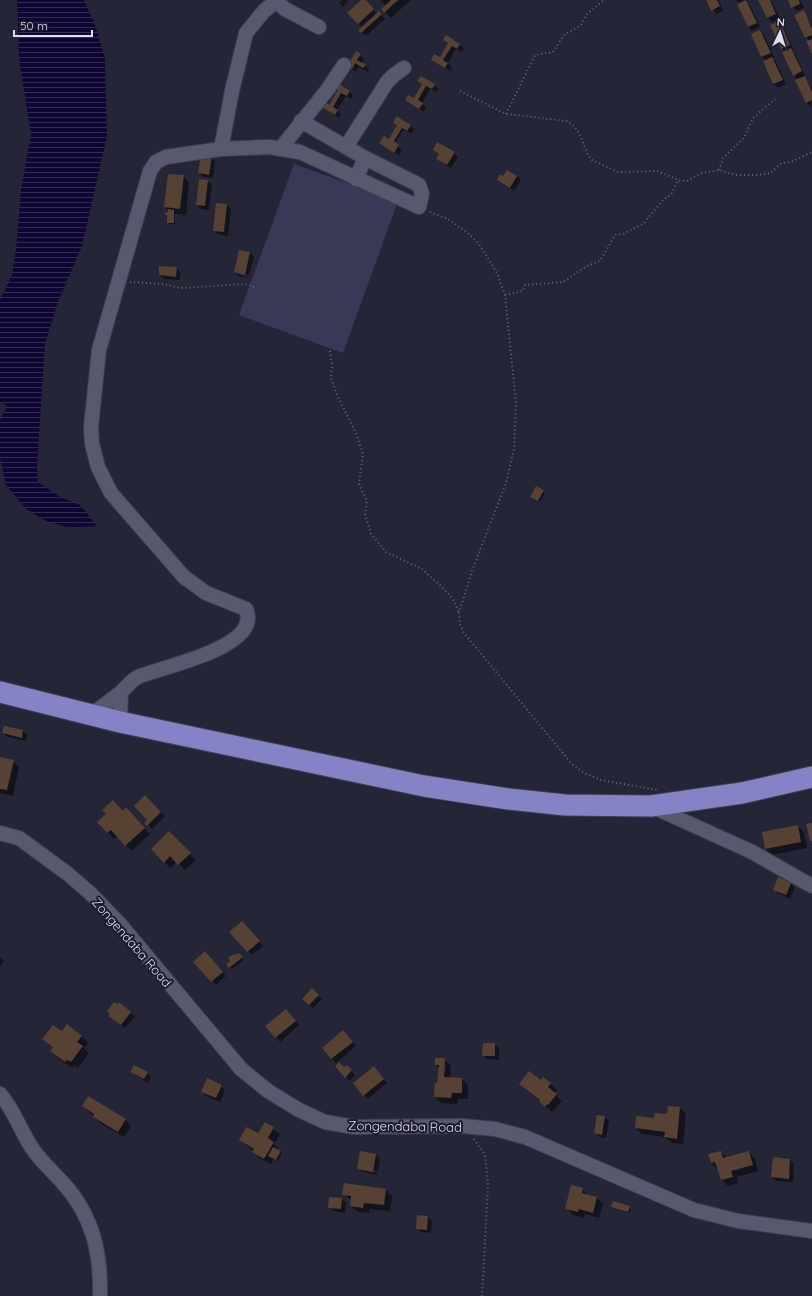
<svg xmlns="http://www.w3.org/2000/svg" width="812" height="1296" font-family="Quicksand,sans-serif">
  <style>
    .park { fill: #393857 }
    .water { fill: url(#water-rules) }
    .shadow { fill: #0007; fill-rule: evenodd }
    .building { fill: #564133 }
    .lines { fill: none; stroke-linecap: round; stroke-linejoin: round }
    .minor-casing { stroke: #403f50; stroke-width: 16 }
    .highway-casing { stroke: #403f50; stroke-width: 23 }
    .path { stroke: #676778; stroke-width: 2; stroke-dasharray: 1 3; stroke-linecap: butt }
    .minor { stroke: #58596f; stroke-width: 14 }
    .highway { stroke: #8483c5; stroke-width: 21 }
    .labels { text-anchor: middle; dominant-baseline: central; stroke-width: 4; stroke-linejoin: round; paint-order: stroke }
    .street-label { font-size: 13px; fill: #dedeec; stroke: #1b1b2e }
  </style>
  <defs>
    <pattern id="water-rules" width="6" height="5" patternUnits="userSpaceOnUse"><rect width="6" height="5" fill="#0f0633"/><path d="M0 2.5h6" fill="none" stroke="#322a51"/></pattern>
  </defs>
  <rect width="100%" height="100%" fill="#252538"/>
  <path class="park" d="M294,164l104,37 -55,152 -104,-38z"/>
  <path class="water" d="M17,0h67l10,22 11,36 2,78 -25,110 -24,56 -13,41 -8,124 1,15 22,15 20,8 17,21 -25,2 -24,-6 -22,-13 -20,-24 -6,-27v-38l7,-14 -7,-4v-102l12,-25 4,-26 5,-60 10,-54 -12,-77z"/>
  <path class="shadow" d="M342,0l6,1 -5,6 -4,-4z
    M362,0h2l13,14 2,-2 6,7 -19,17 -7,-6 3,-3 -14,-14z
    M380,0h17v2l3,-2h11l-20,18 -9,-9 4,-3z
    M707,0h12l4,11 -7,3z
    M736,0h12l-2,1 4,4 10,22 -8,4 -4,-4 -8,-23z
    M760,0h11l9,18 -8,4 -4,-4z
    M789,0h11l4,8 -8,3z
    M803,12l9,14v26l-2,-11 -4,-4z
    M779,22l4,4 10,23 -1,1 3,3 10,23h-1l8,13 -1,18 -4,-4 -9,-23 -4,-5 -9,-23 -3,-4z
    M760,31l4,4 10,22 -2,1 4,4 10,22 -8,4 -4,-4 -10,-23h2l-4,-4 -10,-22z
    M447,36l17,12 -2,4 -6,-3 -8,14 4,5 -2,3 -18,-12h8l9,-15 -4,-4z
    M360,55l4,4 -2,4 7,6 -1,3 -9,-5 -3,5 -8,-6z
    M423,85h11l4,4 -2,3 -6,-3 -8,15 4,4 -2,4 -18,-12 8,-1z
    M334,87l15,4 4,4 -2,4 -5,-3 -9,14 4,5 -2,3 -17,-11 8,-1 8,-15z
    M394,123l16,2 4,4 -2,5 -9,-4 -8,14 7,6 -3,6 -18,-13 12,-1 5,-16z
    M434,150l20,3 4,4 -7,11 -14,-9 3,-4z
    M211,157l4,4 -2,17 -9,-1 -5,-4z
    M183,176l6,7 -3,32 -11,-1v10h-6l-3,-9 3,-4 -4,-4z
    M517,176l4,4 -7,11 -16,-11 6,-3z
    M199,180l9,1 4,4 -3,25 -8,-1 -4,-4z
    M227,205l4,4 -3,27 -10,-2 -4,-4z
    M250,253l4,4 -5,18 -11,-3v2l11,4 -10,-2 -4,-4z
    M176,268l4,4v8l-16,-1 -4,-4z
    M543,491l2,2 -5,9 -7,-4z
    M23,731l4,4 -1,6 -18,-4 -5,-4z
    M0,758l13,3 6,6 -6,29 -13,-3z
    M145,796l20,20 -13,13 -6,-6 3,-3z
    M123,812l9,3 18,19 -18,17 -15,-15 -3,3 -16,-17z
    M797,826l7,6 3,16 -35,7 -6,-6z
    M169,833l27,27 -11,10 -8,-8 -7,6 -18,-19z
    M779,878l12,6 4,4 -5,11 -12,-6 -4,-4z
    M246,926l17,20 -11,9 -4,-4z
    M239,954l5,6 -12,9 -5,-5z
    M209,956l17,20 -10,9 -4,-4z
    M0,957l4,4 -4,6z
    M312,990l10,9 -9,9 -10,-9z
    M118,1005l17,11 -10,12 -11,-8z
    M290,1014l9,11 -19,17 -13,-15z
    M62,1032l20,4 6,7 -4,5 5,5 -11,15 -4,-3 -2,3 -14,-10 -6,-7 2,-3 -11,-9z
    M347,1035l9,11 -20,17 -13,-15z
    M495,1044l4,4v12l-12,-1 -4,-4z
    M444,1059l7,7 -1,13h12l6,6v14h-10l-1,5 -16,-1 -6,-6 4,-28 -3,-4zM444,1064h2l-1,9 -2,-1z
    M336,1066l8,3 3,-3 8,9 -5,6z
    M131,1072l16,1 4,4 -3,6z
    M377,1072l10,11 -19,16 -4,-4z
    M544,1078l13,12 -3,3 8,8 -10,11 -32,-28 21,-3z
    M221,1086l4,4 -5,12 -14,-6 -4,-4z
    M83,1106l42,13 6,7 -7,11 -24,-14z
    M680,1108l6,6 -3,30 -11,-1 -7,-6 -23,-3 -6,-6 32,-13z
    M598,1116l7,1 4,4 -3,17 -7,-1 -4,-5z
    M265,1123l15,11 -6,10 8,10 -4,7 -4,-2 -3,5 -12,-6 -5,-7 -14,-11 18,-5z
    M721,1152l6,6 22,-6 6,7 3,12 -21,6 1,6 -10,3 -6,-6 -4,-11 -7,-6z
    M376,1155l4,4 -2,12 -17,-3v2l16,3v2l-15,-3 -4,-4z
    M774,1159l16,1 4,4 -1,18 -17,-1 -4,-4z
    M582,1189l7,7 8,2 6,6 -4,14 -14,-4 -1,4 -11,-3 -7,-7z
    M386,1190l6,6 -2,15 -20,-2 -1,4 -11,-1 -7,-6 1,-5 -8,-7z
    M342,1199l4,4 -1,10 -12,-2 -4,-4z
    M612,1206l17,1 2,2 -2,4z
    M428,1217l4,4 -1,12 -10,-1 -4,-4z"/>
  <path class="building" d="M361,0h5l8,9 -16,15 -11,-11z
    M391,0h7l-14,13 -3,-4z
    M706,0h11l3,6 -9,5z
    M746,0l11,23 -9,4 -11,-23z
    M758,0h12l6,14 -9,4z
    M788,0h11l1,4 -9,4z
    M804,10l8,19v6l-7,3 -11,-23z
    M379,11l3,3 -21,19 -3,-3z
    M780,21l10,24 -9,4 -11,-24z
    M760,30l11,23 -10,4 -10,-23z
    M446,35l14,9 -3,5 -5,-3 -9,14 5,3 -3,5 -14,-8 3,-6 6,3 8,-14 -5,-3z
    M812,39v15l-6,-13z
    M791,48l11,23 -9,5 -11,-24z
    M356,51l5,3 -4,6 9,5 -3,3 -8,-5 -3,6 -5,-3z
    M772,57l11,23 -10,4 -10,-23z
    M421,76l14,8 -3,5 -6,-3 -8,14 5,3 -4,6 -14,-9 3,-5 6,3 8,-14 -5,-3z
    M805,76l7,16v8l-6,3 -11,-23z
    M336,82l14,9 -3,5 -6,-3 -8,14 5,3 -3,5 -14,-8 3,-6 5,4 9,-15 -5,-3z
    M396,116l15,9 -4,6 -5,-3 -8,13 5,4 -5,8 -15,-10 5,-7 5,3 8,-14 -4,-2z
    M437,142l18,10 -8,13 -11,-6 3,-5 -6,-4z
    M201,154l11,2 -3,19 -11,-2z
    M507,170l10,6 -7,12 -13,-8 3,-6 3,2z
    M168,174l16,1 -4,34 -16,-2z
    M199,179l9,1 -3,26 -9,-1z
    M216,203l11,1 -3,28 -11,-1z
    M168,209l6,1v13h-7v-8h-2v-3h3z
    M239,250l11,2 -5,23 -11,-3z
    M159,266l18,1 -1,10 -17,-2z
    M536,486l8,4 -6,11 -8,-4z
    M4,726l19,4 -1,8 -20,-5z
    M0,757l14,3 -7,30 -7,-1z
    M145,795l16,17 -14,14 -3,-3 3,-3 -13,-14z
    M113,800l10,11 3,-4 19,21 -20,18 -14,-16 -4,3 -10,-11 9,-8 -4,-4z
    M812,823v18h-2l-4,-17z
    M798,825l3,17 -36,7 -3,-17z
    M169,831l22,22 -13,12 -8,-9 -6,7 -13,-14z
    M778,877l13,6 -5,12 -13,-5z
    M242,921l18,20 -13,11 -18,-20z
    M205,951l18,21 -12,10 -18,-20z
    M239,953l4,4 -14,11 -3,-4 4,-3 -2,-3 6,-4 1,1z
    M312,988l7,7 -10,10 -7,-6z
    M114,1002l3,2 2,-2 12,10 -10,13 -13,-9 2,-2 -3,-3z
    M286,1009l10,12 -21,17 -10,-12z
    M67,1024l15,12 -5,6 6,4 -12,16 -4,-2 -2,2 -15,-11 3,-4 -11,-8 11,-14 9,6z
    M343,1030l10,12 -22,17 -9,-11z
    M483,1043h12v13h-13z
    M435,1058h10l-1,19 18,1v15h-10l-1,5 -17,-1 1,-14h2l2,-18h-4z
    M339,1062l5,5 3,-2 5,5 -7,8 -10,-12z
    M134,1065l14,7 -4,7 -14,-7z
    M374,1066l10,13 -21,17 -10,-13z
    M529,1071l12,9 2,-3 8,6 -3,4 9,7 -9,11 -1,-1 -2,3 -6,-6 1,-1 -21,-16z
    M207,1078l15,7 -6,13 -15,-6z
    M88,1096l38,23 -8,13 -25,-15 1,-3 -12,-8z
    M668,1106l12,1 -3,32 -13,-2 1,-5 -30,-4 1,-12 18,2 1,-5 12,1z
    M597,1115l8,1 -3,19 -8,-2z
    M265,1122l9,5 -6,11 6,4 -10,17 -12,-7 2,-3 -15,-9 7,-13 12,6z
    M273,1147l8,4 -5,9 -8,-4z
    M360,1151l16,3 -3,18 -16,-3z
    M721,1151l2,7 26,-7 4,14 -22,6 2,6 -12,3 -6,-18 -4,1 -3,-9z
    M773,1157l17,2 -1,20 -18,-2z
    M344,1183l42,6 -2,16 -20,-2 -1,5 -13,-2 1,-10 -9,-1z
    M571,1185l12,3 -1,5 15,4 -4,16 -14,-4 -1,3 -13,-3z
    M329,1197l13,1 -1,11 -13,-1z
    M613,1201l17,5 -2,6 -17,-5z
    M417,1215l11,1 -1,14 -11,-1z"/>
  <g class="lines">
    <defs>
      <path id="minor" d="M301,121l64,37 -9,21
        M346,147l41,-65 7,-7 10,-7
        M281,148l47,-59 16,-24
        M221,149l48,-2 31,5 119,55 3,-13 -3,-9 -54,-27
        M90,716c10,-8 20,-15 30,-23 6,-5 11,-13 18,-16 22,-10 125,-29 108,-68l-40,-16 -22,-16 -73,-84 -13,-26 -6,-23 -1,-17 8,-77 51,-179 6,-9 10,-5 55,-8 11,-58 14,-58 18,-22 12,-10 9,8 34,18
        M120,722l1,-29
        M651,806l101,46 60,34
        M0,833l19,5 49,36 22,19 29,30 122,146 27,22 31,19 26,12 29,5 108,-1 33,3 30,8 169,73 44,11 74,10
        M0,1094c15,17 21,39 34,57 9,12 19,21 29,32 30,33 38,70 37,113"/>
      <path id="highway" d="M0,692l120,30 304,64 84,13 57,6 86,1 91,-13 70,-16"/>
    </defs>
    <use href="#minor" class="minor-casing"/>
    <use href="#highway" class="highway-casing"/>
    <path class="path" d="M460,91l46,23 61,7 8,6 4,6 9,22 4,5 26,12 39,-1 24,10h6l14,-8 18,-3 17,5h20l15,-2 9,-9 13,-3 19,-9
      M506,114l29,-59 18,-3 11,-17 17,-10 5,-10 18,-15
      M719,170l4,-12 21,-20 9,-20 22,-19
      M430,212l18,7 20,14 11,11 18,29 8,22 11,108 -2,46 -8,34 -34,88 -13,42 1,11 4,9 107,130 13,10 17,7 56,10
      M130,282l32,2 19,4 63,-4 13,4
      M505,295l18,-4 2,-6 38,-3 24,-16 13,-5 15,-26 8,-1 20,-10 21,-25 7,-4 7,-15
      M330,351l2,13 -1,14 7,19 18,36 7,21 -4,30 8,17 -2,13 6,20 15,18 36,17 21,19 10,11 6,14
      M474,1139l11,16 3,30 -6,111"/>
    <use href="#minor" class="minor"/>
    <use href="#highway" class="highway"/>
  </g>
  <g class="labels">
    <g class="street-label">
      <text transform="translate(132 942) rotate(49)">Zongendaba Road</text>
      <text transform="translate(405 1126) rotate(1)">Zongendaba Road</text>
    </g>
  </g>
  <g transform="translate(780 32) rotate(4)" stroke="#1b1b2e" stroke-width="3" paint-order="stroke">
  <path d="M0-3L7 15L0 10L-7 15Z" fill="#dedeec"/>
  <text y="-6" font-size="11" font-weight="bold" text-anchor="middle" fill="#dedeec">N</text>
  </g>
  <path d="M14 30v6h78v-6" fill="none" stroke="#dedeec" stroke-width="2"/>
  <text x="20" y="30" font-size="12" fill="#dedeec" stroke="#1b1b2e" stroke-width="3" paint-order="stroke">50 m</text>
</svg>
